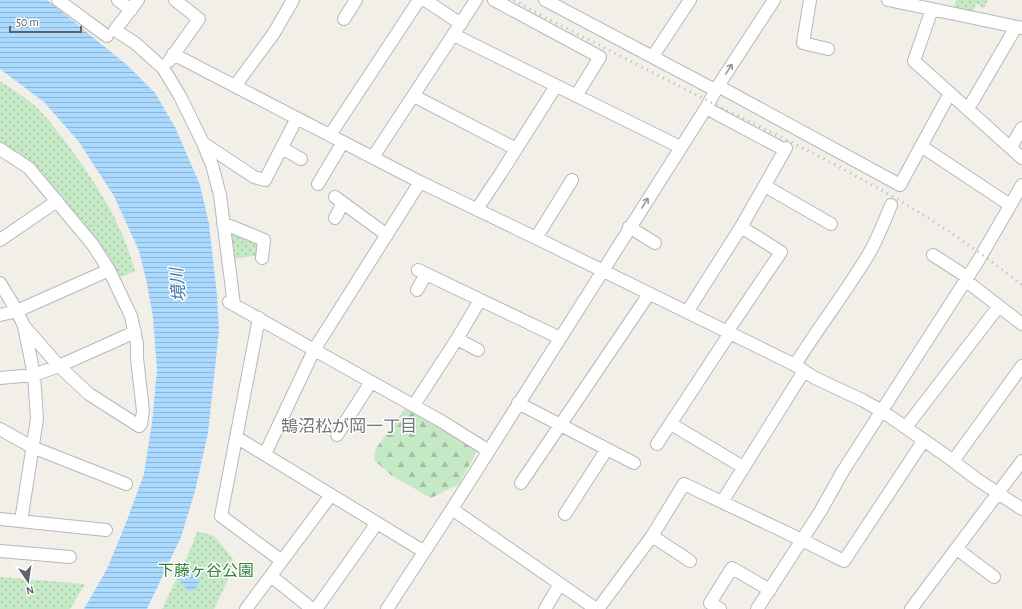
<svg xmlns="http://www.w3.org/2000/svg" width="1022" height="609" font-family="'Alegreya Sans','Noto Sans JP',sans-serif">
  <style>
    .forest { fill: url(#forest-firs) }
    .park { fill: url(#park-dots) }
    .water { fill: url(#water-rules) }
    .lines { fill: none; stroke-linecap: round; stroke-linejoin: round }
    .minor-casing { stroke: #b5b8bc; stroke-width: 14 }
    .minor { stroke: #fff; stroke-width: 12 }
    .rail { stroke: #b6b7b8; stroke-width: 3; stroke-dasharray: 1 5; stroke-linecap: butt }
    .oneway { stroke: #979a9d }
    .labels { text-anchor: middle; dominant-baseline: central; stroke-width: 3; stroke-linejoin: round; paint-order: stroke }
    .park-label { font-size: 16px; fill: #348238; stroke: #fff }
    .water-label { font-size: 17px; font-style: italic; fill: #4174aa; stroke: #fff }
    .neighbourhood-label { font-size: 17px; fill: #70757a; stroke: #fff }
  </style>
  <defs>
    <pattern id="forest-firs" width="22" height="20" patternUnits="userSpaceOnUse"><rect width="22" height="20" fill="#c5e8c5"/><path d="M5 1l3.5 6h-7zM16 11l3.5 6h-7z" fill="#a3c0a4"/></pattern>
    <pattern id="park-dots" width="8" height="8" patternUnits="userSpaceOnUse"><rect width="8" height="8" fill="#c5e8c5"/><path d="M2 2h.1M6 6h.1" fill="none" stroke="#a3c0a4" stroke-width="1.8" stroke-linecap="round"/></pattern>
    <pattern id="water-rules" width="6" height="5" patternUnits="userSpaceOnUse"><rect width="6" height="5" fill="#aadaff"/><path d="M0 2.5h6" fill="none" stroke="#8eb4d2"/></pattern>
  </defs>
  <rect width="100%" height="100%" fill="#f1efe8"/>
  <path class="forest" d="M406,407l71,44 -18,33 -28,14 -40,-23 -17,-15 1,-10z"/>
  <path class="park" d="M956,0h32l-4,8 -8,-4 -3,9 -21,-3z
    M0,81c12,8 26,17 37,27 17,17 31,37 45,57 25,36 41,64 53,106l-16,7 -86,-114 -33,-22z
    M226,227l33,14 2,14 -31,4z
    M197,531l17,5 19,23 -2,14 -17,36h-52l30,-63z
    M0,577l85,7 -15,25h-70z"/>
  <path class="water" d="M0,0h47l80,65 28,28 20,34 25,58 9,39 8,71 2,36 -11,102 -13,58 -14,46 -34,72h-63l23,-40 19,-46 18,-49 8,-52 5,-52 -4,-53 -7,-38 -7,-28 -25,-55 -35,-54 -35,-40 -44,-33z
    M187,559l5,13 7,6 1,3c-3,6 -5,11 -12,10l-10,-12z"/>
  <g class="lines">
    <defs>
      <path id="minor" d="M58,0l49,36
        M118,0l13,10
        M138,0l-23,30 20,13 28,25 17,28 23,47 9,22 8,30 14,110
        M425,0l36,24
        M494,0l106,57 -24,39
        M545,0l170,90
        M810,0l-7,43 25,6
        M888,0l134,28
        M932,9l-18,52 108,97
        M344,19l12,-19
        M454,35l226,112
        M173,54l247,128 116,56 259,127 20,13 47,22 20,11 63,44 33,25 44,29
        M653,56l37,-56
        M169,61l30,-42 -24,-19
        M235,86l39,-53 19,-33
        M718,86l182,99 50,-92
        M414,96l102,53
        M706,108l79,42
        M968,109l48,-82
        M330,135l89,-135
        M203,143l51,34 11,3 32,-62
        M921,146l89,59
        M1011,147l11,-19
        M282,148l19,11
        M0,149l29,19 64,77 16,25 22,46 6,28v14l6,53 -2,13 -2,2 -50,-32 -30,-28 -35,-40
        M373,157l103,-157
        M318,184l25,-42
        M765,186l66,38
        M335,197l52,38
        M477,209l24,-36 55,-87
        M335,218l8,-15
        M223,223l41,17 -2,18
        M629,227l26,16
        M536,238l36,-58
        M0,240l57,-39
        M933,255l34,22
        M418,270l142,68
        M965,280l57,44
        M0,283l17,28 7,15 10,49 3,44 -16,102
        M417,290l9,-16
        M229,302l212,119 48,30
        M687,312l54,-85 45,-79
        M0,315l17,-4 92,-41
        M259,318l-38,198 61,45
        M727,332l54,-80 -40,-25
        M457,339l21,11
        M795,365c24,-39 53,-75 76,-115 8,-15 14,-30 20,-45
        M0,378l34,-3 25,-9 76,-34
        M518,403l116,60
        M414,405l43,-66 23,-39
        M671,424l72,43
        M906,427l93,-121
        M0,429l32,18 94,37
        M337,435l34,-53
        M236,437l187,114
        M657,444l73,-111
        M265,454l49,-104 106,-168
        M953,461l69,-95
        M521,483l128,-189
        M722,502l82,-131
        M452,509l144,100
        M565,514l42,-65
        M0,519l106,11
        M652,536l38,25
        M957,549l37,28
        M0,551l70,6
        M271,576l41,33
        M246,609l85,-114
        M316,609l61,-86
        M387,609l65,-100 254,-401 12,-22 56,-86
        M545,609l15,-25
        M598,609l54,-73 32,-52 118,56 42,21 80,-121
        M720,609l-10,-6 22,-35 38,22
        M757,609l63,-97 23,-41 135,-210 44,-76
        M911,609l111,-148"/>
    </defs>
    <use href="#minor" class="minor-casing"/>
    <use href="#minor" class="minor"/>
    <path class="rail" d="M514,0l30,17c59,30 119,61 178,91 67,33 135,66 198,105 36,22 69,46 102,72"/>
  </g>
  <defs><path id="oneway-shaft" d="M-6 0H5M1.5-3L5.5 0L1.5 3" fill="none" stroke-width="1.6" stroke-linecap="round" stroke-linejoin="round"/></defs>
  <g class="oneway">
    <use href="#oneway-shaft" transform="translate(729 69) rotate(-57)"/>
    <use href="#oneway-shaft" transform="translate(645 203) rotate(-58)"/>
  </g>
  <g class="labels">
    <g class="park-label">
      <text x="206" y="571">下藤ヶ谷公園</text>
    </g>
    <g class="water-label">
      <text transform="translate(178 285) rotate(-95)">境川</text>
    </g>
    <g class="neighbourhood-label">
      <text x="349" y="426">鵠沼松が岡一丁目</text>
    </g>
  </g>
  <g transform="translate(28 581) rotate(167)" stroke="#ffffff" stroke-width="3" paint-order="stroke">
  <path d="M0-3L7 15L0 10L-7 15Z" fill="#5f6368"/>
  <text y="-6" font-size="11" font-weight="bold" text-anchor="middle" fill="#5f6368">N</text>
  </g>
  <path d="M10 26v6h71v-6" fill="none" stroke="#5f6368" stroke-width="2"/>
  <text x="16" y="26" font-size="12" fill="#5f6368" stroke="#ffffff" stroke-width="3" paint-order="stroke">50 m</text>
</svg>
